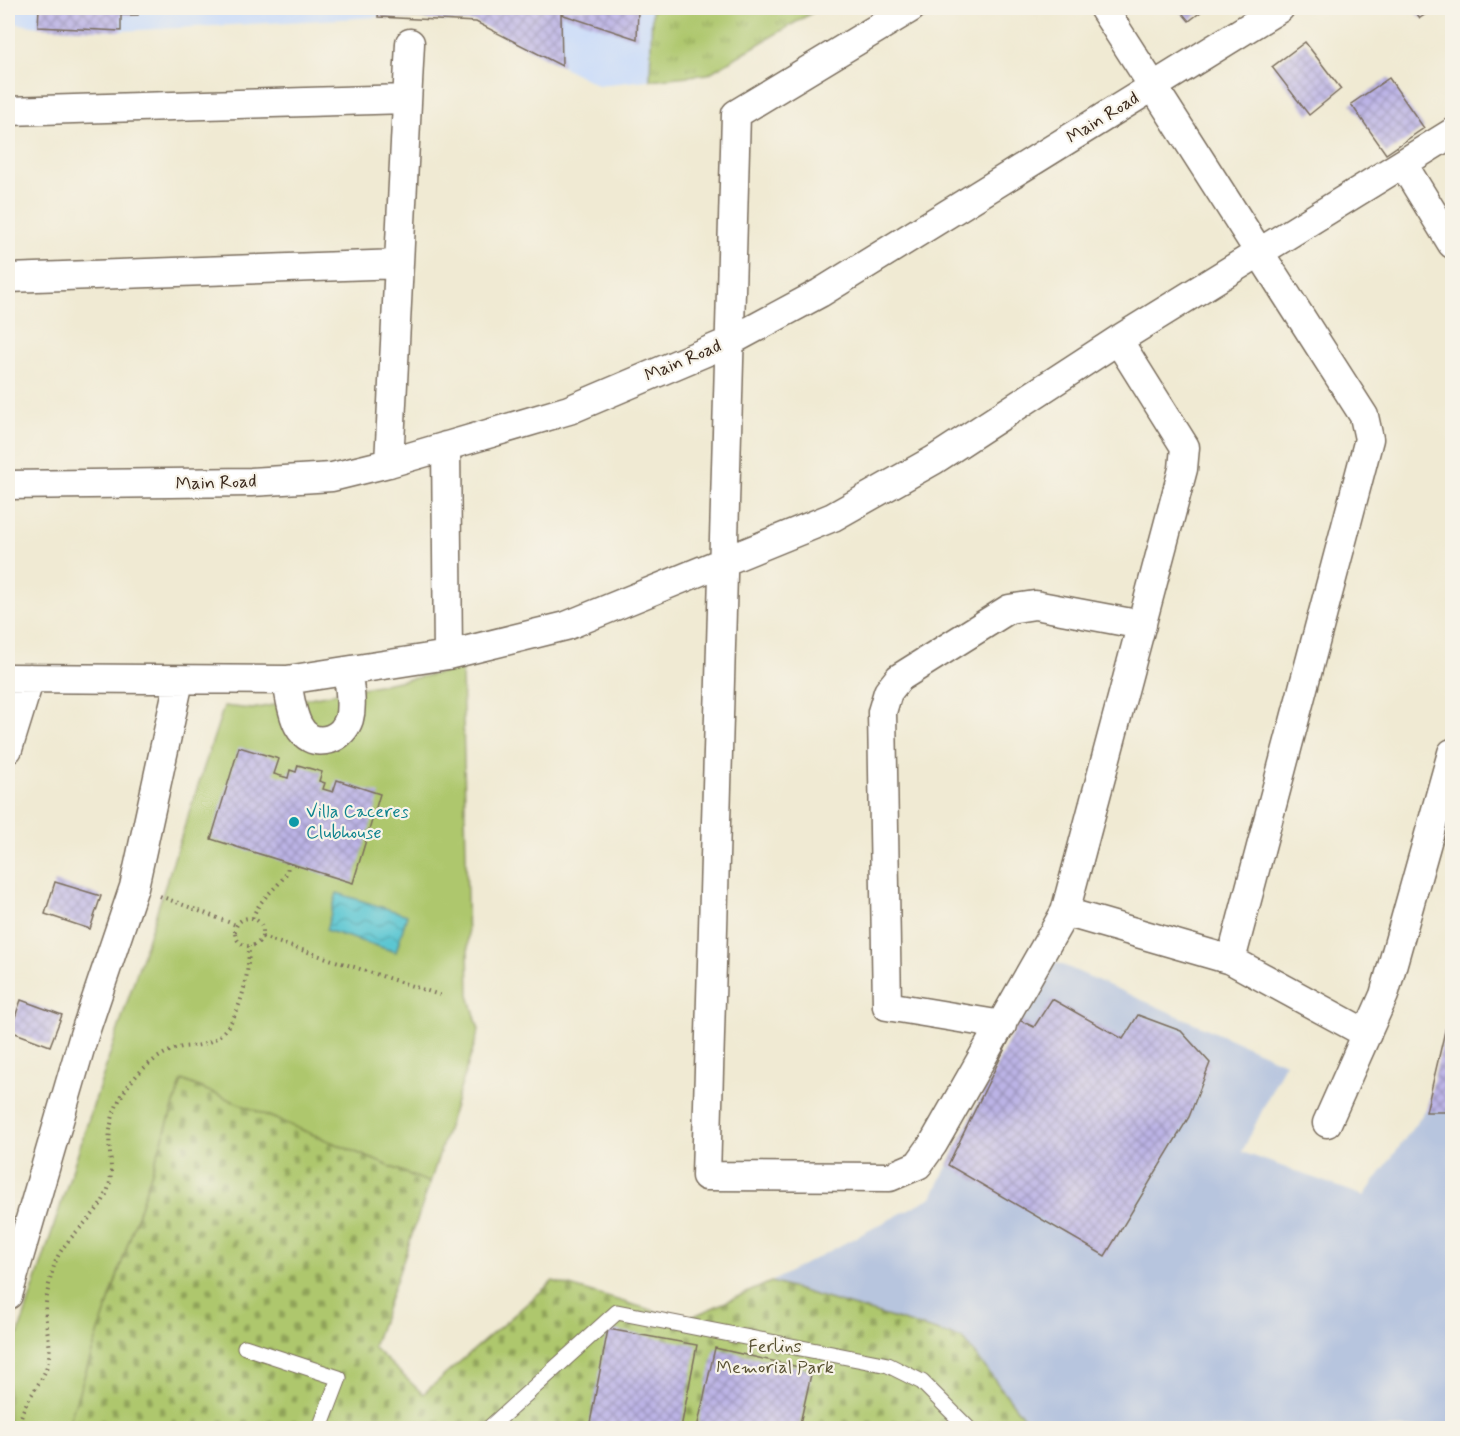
<svg xmlns="http://www.w3.org/2000/svg" width="1460" height="1436" font-family="Mynerve,sans-serif">
  <style>
    .built { fill: #cadcf9 }
    .industrial { fill: #b7c5de }
    .grass { fill: url(#grass-tufts); stroke: #747846; stroke-width: 1.5 }
    .cemetery { fill: url(#cemetery-stones); stroke: #747846; stroke-width: 1.5 }
    .park { fill: #aec76d; stroke: #747846; stroke-width: 1.5 }
    .water { fill: url(#water-waves); stroke: #4a7878; stroke-width: 1.5 }
    .building { fill: url(#building-cross-hatch) }
    .lines { fill: none; stroke-linecap: round; stroke-linejoin: round }
    .lane-casing { stroke: #7a6d5d; stroke-width: 17 }
    .street-casing { stroke: #7a6d5d; stroke-width: 31 }
    .path { stroke: #7a6d5d; stroke-width: 4; stroke-dasharray: 1.5 4.5; stroke-linecap: butt }
    .lane { stroke: #fff; stroke-width: 15 }
    .street { stroke: #fff; stroke-width: 28 }
    .culture-dot { fill: #0f9aa8; stroke: #f7f3e8; stroke-width: 2 }
    .labels { text-anchor: middle; dominant-baseline: central; stroke-width: 4.5; stroke-linejoin: round; paint-order: stroke }
    .street-label { font-size: 18px; fill: #3b2a1e; stroke: #f7f3e8 }
    .culture-label { font-size: 18px; fill: #0d838f; stroke: #f7f3e8; text-anchor: start }
    .park-label { font-size: 18px; fill: #585132; stroke: #f7f3e8 }
  </style>
  <defs>
    <pattern id="grass-tufts" width="24" height="20" patternUnits="userSpaceOnUse" patternTransform="scale(1.5)"><rect width="24" height="20" fill="#aec76d"/><path d="M3 7l-1-3M5 7V3M7 7l1-3M15 17l-1-3M17 17v-4M19 17l1-3" fill="none" stroke="#8fa259"/></pattern>
    <pattern id="cemetery-stones" width="16" height="16" patternUnits="userSpaceOnUse" patternTransform="scale(1.5)"><rect width="16" height="16" fill="#aec76d"/><path d="M2 7V4a2 2 0 0 1 4 0v3zM10 15v-3a2 2 0 0 1 4 0v3z" fill="#8fa259"/></pattern>
    <pattern id="water-waves" width="16" height="10" patternUnits="userSpaceOnUse" patternTransform="scale(1.5)"><rect width="16" height="10" fill="#5ac6d2"/><path d="M0 5q4-4 8 0t8 0" fill="none" stroke="#4ca1aa"/></pattern>
    <pattern id="building-cross-hatch" width="8" height="8" patternUnits="userSpaceOnUse" patternTransform="scale(1.5)"><rect width="8" height="8" fill="#bcb4e6"/><path d="M0 0l8 8M0 8l8-8" fill="none" stroke="#9a93ba"/></pattern>
  </defs>
  <rect width="100%" height="100%" fill="#f7f3e8"/>
  <filter id="ink" filterUnits="userSpaceOnUse"><feTurbulence type="fractalNoise" baseFrequency=".0167" numOctaves="2"/><feDisplacementMap in="SourceGraphic" scale="12" xChannelSelector="R" yChannelSelector="G"/><feConvolveMatrix kernelMatrix="1 2 1 2 8 2 1 2 1" color-interpolation-filters="sRGB"/></filter>
  <filter id="wash" filterUnits="userSpaceOnUse"><feTurbulence type="fractalNoise" baseFrequency=".008" numOctaves="4" result="noise"/><feDisplacementMap in="SourceGraphic" scale="24" xChannelSelector="R" yChannelSelector="G"/><feGaussianBlur stdDeviation="1.35" result="paint"/><feColorMatrix in="noise" values="0 0 0 0 0 0 0 0 0 0 0 0 0 0 0 0 0 1.4 0 .05"/><feComposite in="paint" operator="in"/></filter>
  <g filter="url(#wash)">
    <rect width="100%" height="100%" fill="#f0ead3"/>
    <path class="built" d="M8,8h812l-112,66 -110,11 -122,-63 -98,-5 -257,14 -83,-4 -30,-5z"/>
    <path class="industrial" d="M1049,959l236,104 -43,89 122,44 63,-88 25,1v319h-420l-69,-89 -192,-57 161,-85z"/>
    <path class="grass" d="M652,8h168l-112,66 -58,6z"/>
    <path class="cemetery" d="M182,1080l248,103 -57,164 50,47 130,-113 132,39 86,-38 192,57 69,89h-965z"/>
    <path class="park" d="M462,669l7,326 10,35 -49,153 -248,-103 -115,348h-59v-62l216,-660 28,3z"/>
    <path class="water" d="M337,893l70,22 -11,37 -70,-22z"/>
    <g id="blocks">
      <path class="building" d="M39,8h99v7h-17v16l-83,-4z
        M379,8h259l-1,31 -76,-25 1,52 -86,-44 -98,-5z
        M1178,8h28l-17,13z
        M1412,8h23l-15,10z
        M1305,42l36,47 -32,26 -37,-48z
        M1389,78l35,50 -38,26 -35,-50z
        M239,747l40,12 -5,15 14,4 2,-8 6,2 2,-7 24,7 -3,9 6,2 -2,6 10,3 4,-12 43,14 -27,89 -142,-44z
        M55,882l46,14 -11,33 -45,-15z
        M1052,999l71,40 15,-24 43,16 29,32 -21,54 -84,139 -157,-91 71,-145 15,7z
        M21,1000l41,15 -12,31 -40,-15z
        M1452,1001v111h-26z
        M608,1329l89,16 -16,83h-92z
        M715,1348l97,22 -13,58h-102z"/>
    </g>
  </g>
  <g filter="url(#ink)">
    <use href="#blocks" fill-opacity="0" stroke="#7a6d5d" stroke-width="1.5"/>
    <g class="lines">
      <defs>
        <path id="lane" d="M245,1347l94,31 -19,50
          M489,1428l128,-116 271,53 34,17 46,46"/>
        <path id="street" d="M911,8l-175,106 -30,1062 184,1 28,-12 15,-21 132,-232 118,-443 2,-22 -67,-107
          M1103,8l261,408 5,23 -138,521
          M8,111l399,-12
          M1403,164l49,80
          M8,278l391,-14
          M446,446l2,209
          M389,463l21,-420
          M8,485l243,-3 81,-5 57,-14 180,-53 160,-68 91,-49 460,-285
          M8,678l279,2 161,-25 118,-29 267,-109 101,-57 184,-120 334,-207
          M287,680c4,23 7,69 43,59 9,-3 16,-11 19,-20 4,-14 0,-32 -1,-47
          M8,749l22,-71
          M1065,912l166,48 136,74
          M1002,1025l-115,-19 -5,-294 6,-20 11,-14 110,-69 26,-4 107,20
          M1327,1123l57,-128 68,-242
          M8,1295l76,-260 50,-148 45,-206"/>
      </defs>
      <use href="#lane" class="lane-casing"/>
      <use href="#street" class="street-casing"/>
      <path class="path" d="M160,896l76,29
        M235 932a14 14 0 1 1 28 0a14 14 0 1 1-28 0Z
        M253,918c6,-24 40,-38 34,-55
        M262,937l181,59
        M20,1422c4,-25 26,-40 29,-65 2,-12 -2,-24 -3,-36 -2,-18 3,-40 9,-58 11,-30 46,-46 54,-77 3,-11 2,-21 1,-32 -3,-27 4,-51 21,-72 13,-16 30,-30 51,-35 9,-1 19,-1 27,-5 31,-13 40,-66 40,-96
        M9,1428l8,-6 8,6"/>
      <use href="#lane" class="lane"/>
      <use href="#street" class="street"/>
    </g>
  </g>
  <circle class="culture-dot" cx="294" cy="822" r="6"/>
  <g class="labels">
    <g class="street-label">
      <text transform="translate(1103 118) rotate(-32)">Main Road</text>
      <text transform="translate(683 361) rotate(-23)">Main Road</text>
      <text transform="translate(216 483) rotate(-2)">Main Road</text>
    </g>
    <g class="culture-label">
      <text x="306" y="812">Villa Caceres<tspan x="306" dy="21">Clubhouse</tspan></text>
    </g>
    <g class="park-label">
      <text x="775" y="1347">Ferlins<tspan x="775" dy="21">Memorial Park</tspan></text>
    </g>
  </g>
  <rect width="1460" height="1436" fill="none" stroke="#f7f3e8" stroke-width="30"/>
</svg>
